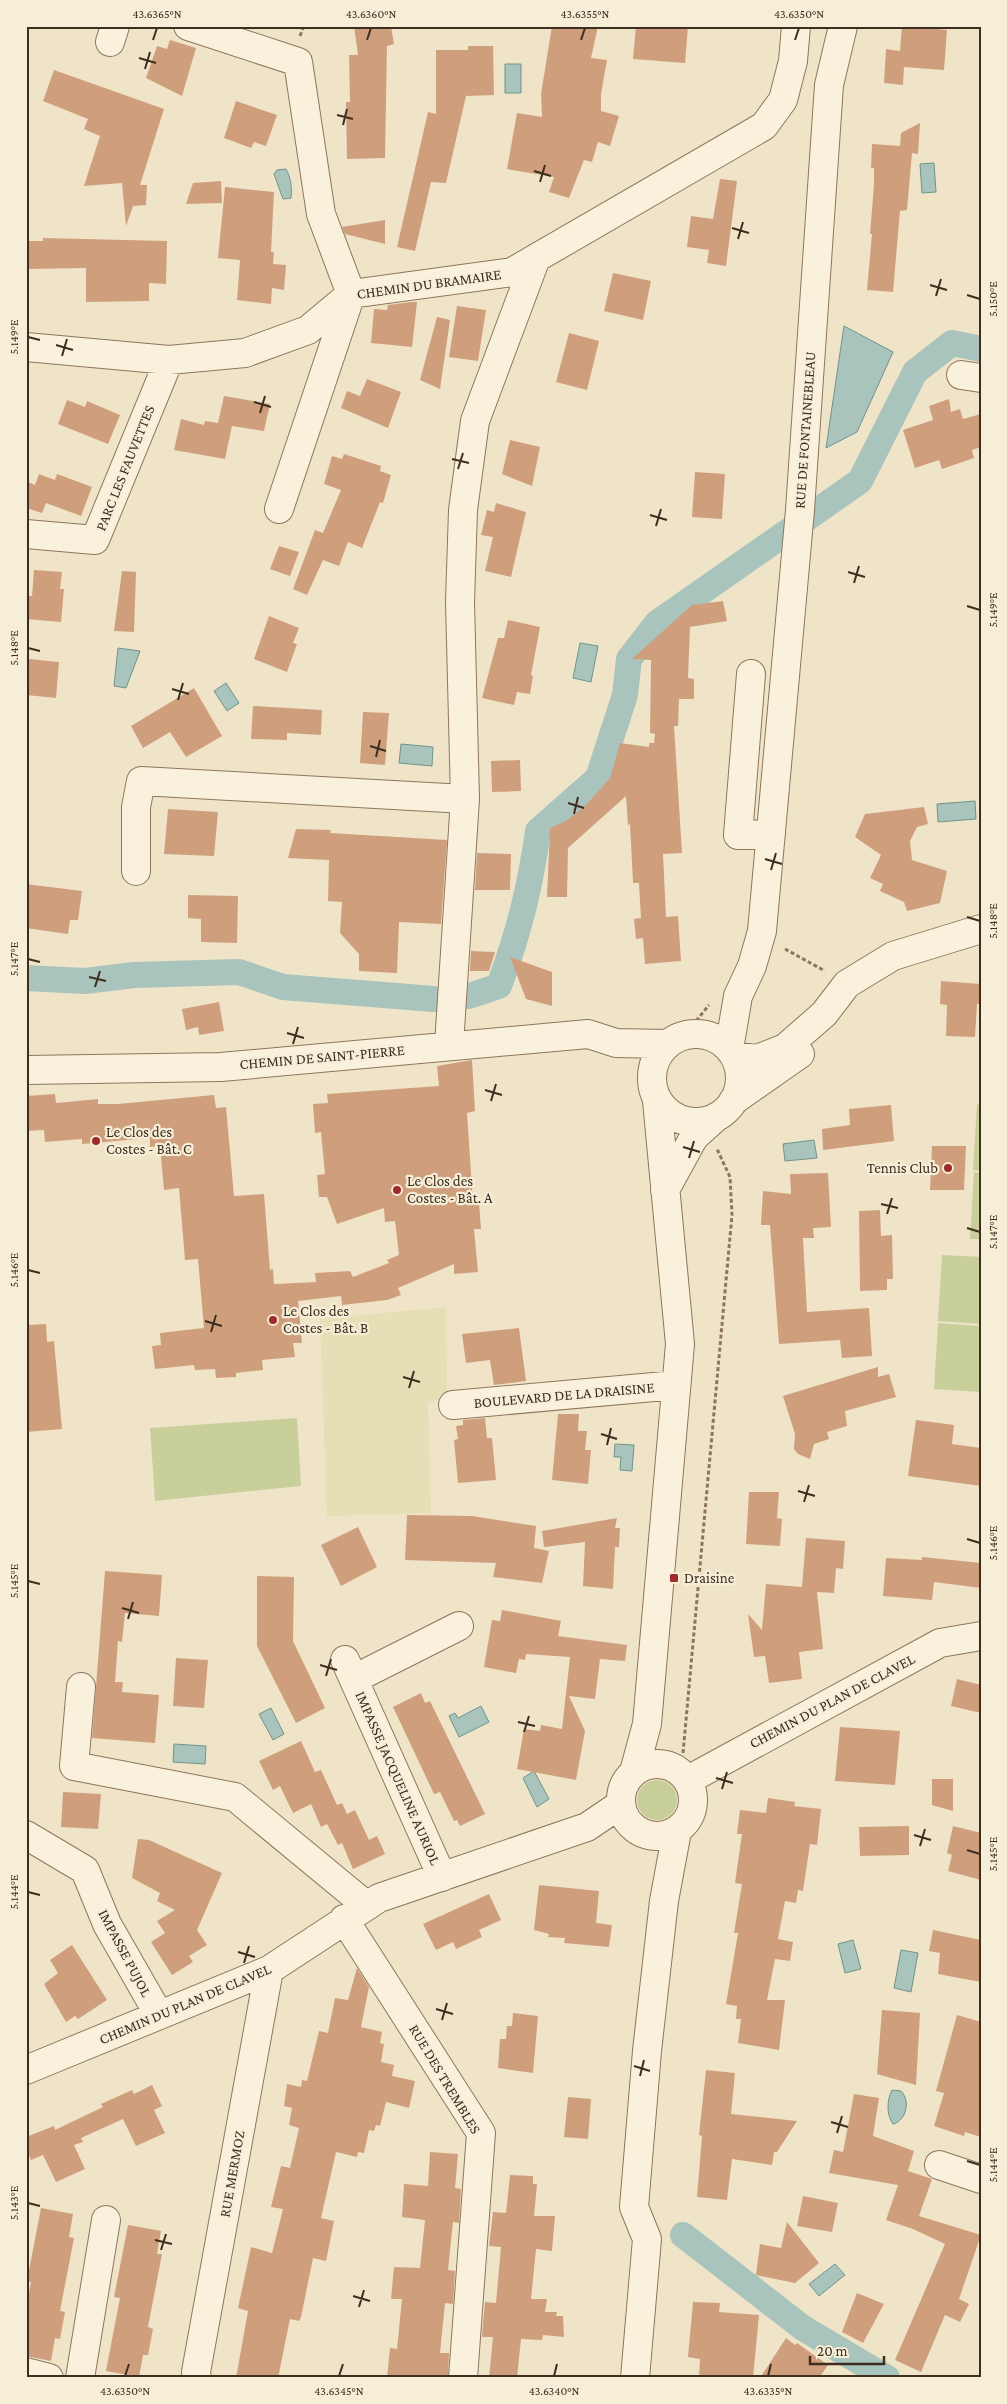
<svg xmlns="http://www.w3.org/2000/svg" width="1007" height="2404" font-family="'Crimson Pro',serif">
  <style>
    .farmland { fill: #e6deb5 }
    .green { fill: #c9cf9b }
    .water { fill: #a9c4bc; stroke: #6f938a }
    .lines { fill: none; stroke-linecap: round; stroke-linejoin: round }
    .canal { stroke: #a9c4bc; stroke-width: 26 }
    .building { fill: #cf9f7d }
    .minor-casing { stroke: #8d765c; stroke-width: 30 }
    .path { stroke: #8d765c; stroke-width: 3; stroke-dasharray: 4 2.5; stroke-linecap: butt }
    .minor { stroke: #faf1dc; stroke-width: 28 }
    .ticks { fill: none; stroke: #3d2e20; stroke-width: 2 }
    .poi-dot { fill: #9e2a2b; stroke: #f7eed8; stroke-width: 2 }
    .labels { text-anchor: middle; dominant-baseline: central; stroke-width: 4.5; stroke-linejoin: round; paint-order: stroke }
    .street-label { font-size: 15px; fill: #3d2e20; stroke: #f7eed8 }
    .poi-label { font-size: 15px; fill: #3d2e20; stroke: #f7eed8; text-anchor: start }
    .neatline { fill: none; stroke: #3d2e20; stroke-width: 2 }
    .ticks-label { font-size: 12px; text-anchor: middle; fill: #3d2e20 }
  </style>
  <rect width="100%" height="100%" fill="#f0e4c8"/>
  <path class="farmland" d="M446,1307l1,89 -19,7 3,110 -104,3 -7,-197z"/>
  <path class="green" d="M977,1104l4,1v66l-8,-1z
    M974,1172l7,1v66h-11z
    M942,1255l39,2v67l-43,-3z
    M938,1323l43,3v66l-47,-3z
    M297,1418l4,68 -146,15 -5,-73z
    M637 1800a20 20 0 1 1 40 0a20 20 0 1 1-40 0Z"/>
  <path class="water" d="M505,64h16v29h-16z
    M934,163l2,29 -14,1 -2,-29z
    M286,169c5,9 6,18 5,29l-8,1 -9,-25 3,-4z
    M844,326l49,26 -36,80 -31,16z
    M580,643l18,3 -7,36 -18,-4z
    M118,648l22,3 -14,37 -12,-2z
    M226,683l13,20 -12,8 -13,-20z
    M401,744l32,3 -1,19 -33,-3z
    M975,801l1,18 -38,3 -1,-18z
    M814,1140l3,18 -32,3 -2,-17z
    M615,1444l19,1 -2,26 -12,-1 1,-13h-7z
    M481,1706l8,16 -30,15 -10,-21 6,-3 3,5z
    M271,1708l13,26 -11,6 -14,-26z
    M174,1744l32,2 -1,18 -32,-2z
    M534,1771l15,28 -12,8 -14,-29z
    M853,1940l8,29 -16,4 -7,-29z
    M901,1950l17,3 -7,39 -17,-4z
    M892,2090l9,1c10,10 5,30 -8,33 -7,-9 -6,-25 -1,-34z
    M835,2264l10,11 -26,21 -10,-12z"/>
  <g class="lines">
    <path class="canal" d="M26,978l59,3 49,-6 105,-3 44,15 151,12
      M469,996l30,-10c20,-54 31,-98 39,-155l60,-53 27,-83 4,-36 28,-36 203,-142 55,-109 37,-29 29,6
      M683,2235l120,93 84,50"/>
  </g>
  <path class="building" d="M354,26h37l3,18 -7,2 -2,112 -38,1 -1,-57h4l-1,-47h9z
    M552,26h46l-7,32 16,2 -6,34v17l18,5 -9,30 -12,-4 -6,20 -8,-2 -15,38 -20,-6 5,-15 -47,-8 10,-56 25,4 -1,-23z
    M636,26h52l-3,37 -52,-4z
    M902,26h35v3l10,1 -3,40 -40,-3 -1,18 -19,-2 2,-34 14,2z
    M170,40l26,8 -14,48 -36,-18 11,-32 10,3z
    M468,46h25l1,49 -28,1 -20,87 -15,-1 -16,69 -18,-4 31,-135 8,2v-64h32z
    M54,70l110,39 -24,76h7l-1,20 -13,1 -7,20 -4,-43 -38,3 16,-50 -16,-7 4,-10 -45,-18z
    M236,101l41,14 -11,31 -12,-4 -3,6 -27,-10z
    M920,123l-2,31 -6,-1 -5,57 -7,1 -7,81 -26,-2 5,-56h-2l4,-49v-17h-3l1,-24 28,2 1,-13z
    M720,179l17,2 -11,85 -19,-3 2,-13 -22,-3 4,-31 22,3z
    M221,181l1,22 -36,1 7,-21z
    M225,187l49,5 -3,60h3l-1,12 13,1 -2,25 -12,-2 -1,16 -34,-4 3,-40 -22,-2z
    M385,220v24l-40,-10 -3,-7z
    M43,238l124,3 -1,43 -17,-1v18l-63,1v-34l-58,1v-28h15z
    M613,273l38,8 -8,39 -39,-9z
    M411,302h6l-5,45 -41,-4 3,-34 13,1 1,-5z
    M457,306l29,4 -8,51 -29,-4z
    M437,317l13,3 -10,69 -20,-9z
    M569,333l30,8 -12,49 -31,-8z
    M367,379l34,13 -13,36 -47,-20 6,-17 13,5z
    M224,396l46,8 -6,27 -32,-5 -7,33 -51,-9 7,-31 23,6 1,-4 13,2z
    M949,399l2,13 9,-3 3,10 18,-5v33l-9,3 2,8 -32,11 -3,-9 -24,8 -12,-38 30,-10 -4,-14z
    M67,400l18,7 2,-6 33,14 -12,29 -50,-20z
    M510,440l30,7 -8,39 -30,-12z
    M344,454l37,12 -1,5 11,4 -8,28 -3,-1 -18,46 -14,-6 -9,24 -16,-6 -16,35 -14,-6 22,-59 8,3 18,-43 -17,-6 8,-28 10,3z
    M695,472l30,2 -3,45 -30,-2z
    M39,474l16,6 2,-6 35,13 -11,29 -35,-13 -4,10 -16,-5v-27l9,4z
    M496,503l30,9 -15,65 -26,-6 8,-34 -12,-2 6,-25 7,2z
    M279,546l20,6 -9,24 -20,-7z
    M34,570l28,2 -2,17h4l-3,33 -35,-3v-24l6,1z
    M122,571l14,1 -2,60 -20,-1z
    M723,601l4,20 -37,6 -2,51 6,1v20h-15l-1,27h-4l8,127 -19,1 3,63 12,-1 3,45 -36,3 -2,-26 -7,1 -2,-20 7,-1 -2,-35h-6l-3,-59 -2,1 -2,-29 -58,52 -1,49h-20l3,-69 16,-7 19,-15 25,-28 10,-35 29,4v-4h5l1,-9 -5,-1 1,-73 -19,-1 60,-54z
    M269,616l30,12 -6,15 4,1 -10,28 -33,-13z
    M508,620l32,7 -9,48 2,1 -3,18 -13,-2 -3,13 -32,-7 16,-60h6z
    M29,659l30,3 -3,36 -30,-3v-31h3z
    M194,688l28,48 -36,21 -16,-25 -27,16 -12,-22z
    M253,706l69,4 -1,25 -34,-2v7l-36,-1z
    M363,712l26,1 -4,52 -25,-2z
    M520,760l1,31 -29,1 -1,-31z
    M924,807l4,17 -11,3 -7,14 2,19 35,11 -7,32 -33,8 -3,-9 -24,-11 3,-7 -13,-6 11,-23 -26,-18 10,-23z
    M168,809l50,3 -4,44 -50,-2z
    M296,829l35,1 -1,3 117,7 -6,84 -42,-2 -2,51 -38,-2v-17l-19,-21 2,-31 -14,-1 1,-41 -41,-2z
    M477,853l34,1 -1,36h-35z
    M26,884l56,7 -4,29h-8l-2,14 -42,-6z
    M188,895l50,1 -1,47 -36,-1v-23l-13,-1z
    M471,951l24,1 -6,19h-19z
    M510,957l42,15v34l-26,-7z
    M941,981l40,3v20h-4l-2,33 -29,-1 1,-31 -7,-1z
    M219,1002l5,29 -25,4 -1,-8 -12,3 -4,-21z
    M472,1060l3,51 -8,2 6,91 6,-1 2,26h-7l4,43 -24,2v-10l-56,24 3,7 -14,5 -45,5 -1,-9 -43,5 4,42h-9l2,14 -33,3 1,10 -27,3v4l-20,1 -1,-9 -20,1 -1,-5 -39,4 -3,-23 9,-1 -1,-12 44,-5 -6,-69 -13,1 -6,-72 -15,2 -4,-44 -10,1v-9l-68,6v-5l-37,3 -1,-12 -18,1v-35l29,-2 1,9 42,-4v5h20l96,-9 2,13 10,-1 8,89 30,-2 6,76 3,-1 1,15 42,-2 -1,-9 35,-2 3,6 36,-14 -2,-3 12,-5 -4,-34 -10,1 -1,-14 -47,16 -10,-27h-8l-2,-22 8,-1 -4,-42 -6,1 -2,-29 15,-1 -1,-9 112,-8 -2,-20z
    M891,1105l3,36 -71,9 -1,-21 28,-4 -1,-16z
    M932,1146h34l-2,44h-34z
    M828,1173l3,54 -18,1 1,10h-11l4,74 62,-4 3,48 -30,2 -2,-18 -61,4 -9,-119h-9l2,-34 28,3 -1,-20z
    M880,1210l1,26 11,-1 1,44h-6v11l-27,1 -1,-80z
    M46,1324l1,18 7,-1 8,88 -36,3v-107z
    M519,1328l7,53 -32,4 -4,-25 -24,3 -4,-29z
    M878,1367v10l11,-3 7,23 -51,14 2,15 -20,6 2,7 -15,5 -4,15 -12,-5 -4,-5 1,-15 -12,-38z
    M558,1414h21l-1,17h9l-2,19h6l-3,34 -36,-4z
    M485,1418l2,20h5l4,42 -38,3 -4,-43 4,-1 -2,-13 7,-1v-5z
    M916,1420l38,5 -2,19 29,4v38l-73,-10z
    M749,1492h30l-2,26 5,1 -2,27 -34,-2z
    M407,1515l65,1 64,10 -2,22 15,3 -7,32 -49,-6 3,-14 -91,-3z
    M617,1518l-2,10h5l-1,19h-4l-2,42 -30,-3 2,-44 -41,5 -2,-16z
    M358,1527l19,40 -36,19 -20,-41z
    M806,1538l39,3 -2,28 -7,-1 -2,25 -17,-1 6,57 -24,3 3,27 -33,4 -4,-27 -11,1 -6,-43 14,16 4,-46 36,3z
    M922,1557l59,6v25l-47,-6 -2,18 -49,-4 3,-38 36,2z
    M105,1571l57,4 -3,41 -34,-3 -3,29 -4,-1 -3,41h8l-1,10 37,3 -4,48 -63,-5z
    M257,1576l37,1 -1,64 32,67 -29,15 -39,-77z
    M502,1610l59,11 -3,15 69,9 -2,16 -25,-2 -5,40 -26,-3 16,35 -9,49 -59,-11 7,-40 16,2 1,-6 21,4 8,-72 -44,-3 -1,6 -6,-1 -3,14 -32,-6 8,-47 8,1z
    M176,1658l32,2 -4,48 -31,-2z
    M957,1679l24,6v28l-30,-7z
    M421,1693l4,10 5,-2 55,113 -25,12 -3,-6 -3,1 -14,-29 -6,2 -41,-87z
    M840,1727l60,4 -5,54 -60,-4z
    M301,1741l14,31 6,-2 16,35 5,-2 5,11 8,-4 14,30 8,-4 8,18 -32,15 -11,-26 -4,2 -11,-21 -6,3 -10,-23 -18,9 -13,-27 -7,4 -14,-29z
    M932,1779h21v32l-21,-6z
    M63,1792l38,2 -3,35 -37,-2z
    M768,1798l27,4 -1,4 27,3 -4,36 -7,-1 -7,47 -5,-1 -2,13 -11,-2 -7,38 15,3 -3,19 -15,-2 -8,41h18l-6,50 -41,-7 3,-24h-5l1,-13 -11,-2 12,-71h-4l8,-49 -7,-1 7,-49h-5l3,-24 26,3z
    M909,1826v29l-49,1 -1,-29z
    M953,1826l28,7v47l-33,-9 4,-16 -5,-2z
    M138,1839l11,1 73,33 -25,57 10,15 -18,11 4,6 -21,13 -21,-33 14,-9 -8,-12 18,-11 -18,-9 3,-8 -28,-15z
    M539,1885l60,6 -3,32 16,2 -3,22 -45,-4 1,-5 -17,-1 1,-3 -15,-4z
    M489,1894l12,26 -22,10 3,7 -26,12 -3,-7 -17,8 -13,-26z
    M933,1930l48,10v42l-43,-8 2,-21 -11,-2z
    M72,1945l35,55 -29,19 -3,-3 -9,6 -22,-38 14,-11 -8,-13z
    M357,1968l12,19 -8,40 21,5 -2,11 4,1 -3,18 13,3 -2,11 23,5 -6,27 -23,-6 -6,24 -4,-1 -2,6 -5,-1 -5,23 -6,-1 -1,5 -21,-5 -15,66 13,3 -8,40 -13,-3 -12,59 -2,4 -9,-2 -12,59h-42l12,-67 -10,-3 13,-61 21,6 11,-44 -12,-2 10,-41 9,2 9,-40 -10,-3 3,-17 -8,-2 3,-22 14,3 1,-7 5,1 12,-50 9,2 7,-35 13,2z
    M882,2010l38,3 -4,72 -39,-11z
    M513,2013l25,3 -5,57 -35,-5 2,-29h6l1,-13h5z
    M957,2015l24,7v115l-16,-5 -1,4 -30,-10 10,-33 -8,-2z
    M706,2070l29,3 -4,41 66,7 -20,31h-3l-2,13 -40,-6 -5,41 -30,-3 5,-61 -3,-1z
    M152,2085l10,21 -8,4 11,23 -29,13 -13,-27 -42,19 2,4 -9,3 11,24 -29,13 -13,-27 -12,5 -5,-11v-12l28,-11 1,4 48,-23 -2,-3 31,-14 2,4z
    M854,2094l25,4 -6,38 41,15 -6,20 24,8 -13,37 62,19 -22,64 10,5 -9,18 -15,-7 -24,57 -26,-12 50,-116 -32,-15 -27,-9 12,-35 -69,-12 5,-23 9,2z
    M568,2097l23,2 -3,40 -24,-2z
    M430,2152l28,2 -3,34 6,1 -2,34 -6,-1 -5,48 7,1 -2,33 -8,-1 -5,50h9l-1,25h-61l3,-30 7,1 5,-50h-11l3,-32 26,1 5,-48 -23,-3 2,-33 24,2z
    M510,2175l23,1v8h4l-3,32h21l-3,35 -16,-2 -5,50h16l-2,13h12l-1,4h7l1,21 -21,-2 -1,5 -21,-1 -4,39h-28l4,-41h-11l1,-15 2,-20 11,1 5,-56 -12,-1 4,-34 13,1z
    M803,2196l35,7 -6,29 -35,-6z
    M41,2208l32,6 -4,23 5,1 -14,73 5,1 -5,27 -5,-1 -4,23 -25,-5v-46l5,-28 -4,-1z
    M787,2222l32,41 -24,20 -39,-8 4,-31 21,4z
    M128,2225l33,6 -4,23h5l-14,73 5,2 -5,26h-5l-4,22 -33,-6 14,-73 -6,-1z
    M857,2293l27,11 -21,39 -21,-11z
    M693,2302l27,1 -1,9 40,3 -6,63h-54l1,-19 -12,-2z
    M786,2338l9,7 2,-2 31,22 -9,13h-59z"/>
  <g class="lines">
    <defs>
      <path id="minor" d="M188,26l110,36 23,152 30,80 -72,215
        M110,42l5,-16
        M26,347l143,13 76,-7 63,-23 43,-36 161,-22 252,-146 19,-26 10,-39 3,-35
        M961,375l20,3
        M26,534l69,6 74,-180
        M751,674l-13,161 33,-1
        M136,871v-64l5,-26 324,18
        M652 1078a44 44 0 1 1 88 0a44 44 0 1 1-88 0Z
        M449,1045l16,-246 -5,-197 3,-92 12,-89 61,-163
        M729,1049l9,-53 14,-30 10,-35 38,-421 29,-425 14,-59
        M734,1056l23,3 28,-11 39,-34 23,-30 46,-28 88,-27
        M26,1070l195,-3 367,-33 28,9 51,1
        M733,1101l67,-47
        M665,1190l29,-53 20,-18
        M453,1405l223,-20
        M345,1660l97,217
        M354,1679l105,-53
        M81,1687l-7,79 161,31 132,109
        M621 1800a36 36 0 1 1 72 0a36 36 0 1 1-72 0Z
        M634,1772l13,-48 33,-380 -23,-243
        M688,1780l252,-137 41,-7
        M26,1835l59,35 22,54 52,91
        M344,1919l137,214 -18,245
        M26,2070l243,-100 110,-72 208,-71 34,-23
        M939,2165l42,14
        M26,2372l23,6
        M80,2378l26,-158
        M197,2378l-1,-6 73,-402
        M635,2378l12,-139 -13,-32 13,-156 17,-150 13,-70"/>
    </defs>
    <use href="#minor" class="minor-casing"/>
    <path class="path" d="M300,36l4,-10
      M785,949l40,22
      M688,1031l21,-26
      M683,1753l49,-538 -2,-38 -13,-28"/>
    <use href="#minor" class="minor"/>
  </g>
  <path class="ticks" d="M153,40l4,-12M367,40l4,-12M581,40l4,-12M795,40l4,-12M139,58l17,5M145,69l5,-17M337,115l16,4M343,125l4,-16M534,171l17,5M540,182l5,-17M732,228l17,5M738,239l5,-17M930,285l17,5M967,295l13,4M936,296l5,-17M28,337l12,3M56,345l17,5M62,356l5,-17M254,402l17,5M260,413l5,-17M452,459l17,4M458,469l5,-16M650,515l17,5M656,526l5,-17M848,572l17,5M854,583l5,-17M967,606l13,4M28,648l12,3M172,689l17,5M178,700l5,-17M370,746l16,5M376,757l4,-17M568,803l16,5M574,814l4,-17M765,859l17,5M771,870l5,-17M967,917l13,4M28,959l12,3M89,977l17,4M95,987l5,-16M287,1033l17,5M293,1044l5,-17M485,1090l17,5M491,1101l5,-17M683,1147l17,5M689,1158l5,-17M881,1204l17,4M887,1214l5,-16M967,1228l13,4M28,1270l12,3M205,1321l17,5M211,1332l5,-17M403,1377l17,5M409,1388l5,-17M601,1434l16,5M607,1445l4,-17M798,1491l17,5M804,1502l5,-17M967,1539l13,4M28,1581l12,3M122,1608l17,5M128,1619l5,-17M320,1665l17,5M326,1676l5,-17M518,1722l17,4M524,1732l5,-16M716,1778l17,5M722,1789l5,-17M914,1835l17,5M920,1846l5,-17M967,1850l13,4M28,1892l12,3M238,1952l17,5M244,1963l5,-17M436,2009l17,5M442,2020l5,-17M634,2066l16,5M640,2076l4,-16M831,2122l17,5M837,2133l5,-17M967,2161l13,4M28,2203l12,3M155,2240l17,4M161,2250l5,-16M353,2296l17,5M359,2307l5,-17M125,2376l4,-12M339,2376l4,-12M554,2376l3,-12M768,2376l3,-12"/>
  <g class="poi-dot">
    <circle cx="96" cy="1141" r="5"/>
    <circle cx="948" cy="1168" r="5"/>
    <circle cx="397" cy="1190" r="5"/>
    <circle cx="273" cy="1320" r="5"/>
    <rect x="669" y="1573" width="10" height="10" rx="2.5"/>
  </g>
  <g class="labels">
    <g class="street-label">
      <text transform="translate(429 284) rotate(-8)">CHEMIN DU BRAMAIRE</text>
      <text transform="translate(805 430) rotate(-86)">RUE DE FONTAINEBLEAU</text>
      <text transform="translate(125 468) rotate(-68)">PARC LES FAUVETTES</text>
      <text transform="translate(322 1057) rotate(-5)">CHEMIN DE SAINT-PIERRE</text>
      <text transform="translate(564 1395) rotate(-5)">BOULEVARD DE LA DRAISINE</text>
      <text transform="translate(832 1701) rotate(-28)">CHEMIN DU PLAN DE CLAVEL</text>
      <text transform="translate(398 1778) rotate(66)">IMPASSE JACQUELINE AURIOL</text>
      <text transform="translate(125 1953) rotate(62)">IMPASSE PUJOL</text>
      <text transform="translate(185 2004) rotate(-23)">CHEMIN DU PLAN DE CLAVEL</text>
      <text transform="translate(445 2079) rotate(59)">RUE DES TREMBLES</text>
      <text transform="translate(232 2174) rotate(-80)">RUE MERMOZ</text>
    </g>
    <g class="poi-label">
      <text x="106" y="1132">Le Clos des<tspan x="106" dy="17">Costes - Bât. C</tspan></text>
      <text x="938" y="1168" text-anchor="end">Tennis Club</text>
      <text x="407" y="1181">Le Clos des<tspan x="407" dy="17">Costes - Bât. A</tspan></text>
      <text x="283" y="1311">Le Clos des<tspan x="283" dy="17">Costes - Bât. B</tspan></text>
      <text x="684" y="1578">Draisine</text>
    </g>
  </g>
  <rect width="1007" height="2404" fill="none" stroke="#f7eed8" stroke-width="55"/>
  <path d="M810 2356v8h74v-8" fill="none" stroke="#3d2e20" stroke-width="2.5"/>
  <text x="817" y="2356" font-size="15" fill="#3d2e20" stroke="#f7eed8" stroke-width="4" paint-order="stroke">20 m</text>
  <rect x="28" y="28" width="952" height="2348" class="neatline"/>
  <g class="ticks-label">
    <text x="157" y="18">43.6365°N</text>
    <text x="371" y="18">43.6360°N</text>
    <text x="585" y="18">43.6355°N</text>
    <text x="799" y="18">43.6350°N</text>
    <text transform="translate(993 299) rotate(-90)" y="4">5.150°E</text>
    <text transform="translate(14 337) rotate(-90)" y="4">5.149°E</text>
    <text transform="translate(993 610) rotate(-90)" y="4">5.149°E</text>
    <text transform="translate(14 648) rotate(-90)" y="4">5.148°E</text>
    <text transform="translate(993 921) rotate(-90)" y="4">5.148°E</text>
    <text transform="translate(14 959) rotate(-90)" y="4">5.147°E</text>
    <text transform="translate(993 1232) rotate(-90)" y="4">5.147°E</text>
    <text transform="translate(14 1270) rotate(-90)" y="4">5.146°E</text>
    <text transform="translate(993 1543) rotate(-90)" y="4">5.146°E</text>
    <text transform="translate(14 1581) rotate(-90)" y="4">5.145°E</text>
    <text transform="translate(993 1854) rotate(-90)" y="4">5.145°E</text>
    <text transform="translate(14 1892) rotate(-90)" y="4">5.144°E</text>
    <text transform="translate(993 2165) rotate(-90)" y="4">5.144°E</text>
    <text transform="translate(14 2203) rotate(-90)" y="4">5.143°E</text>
    <text x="125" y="2395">43.6350°N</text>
    <text x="339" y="2395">43.6345°N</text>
    <text x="554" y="2395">43.6340°N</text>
    <text x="768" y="2395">43.6335°N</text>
  </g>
</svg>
